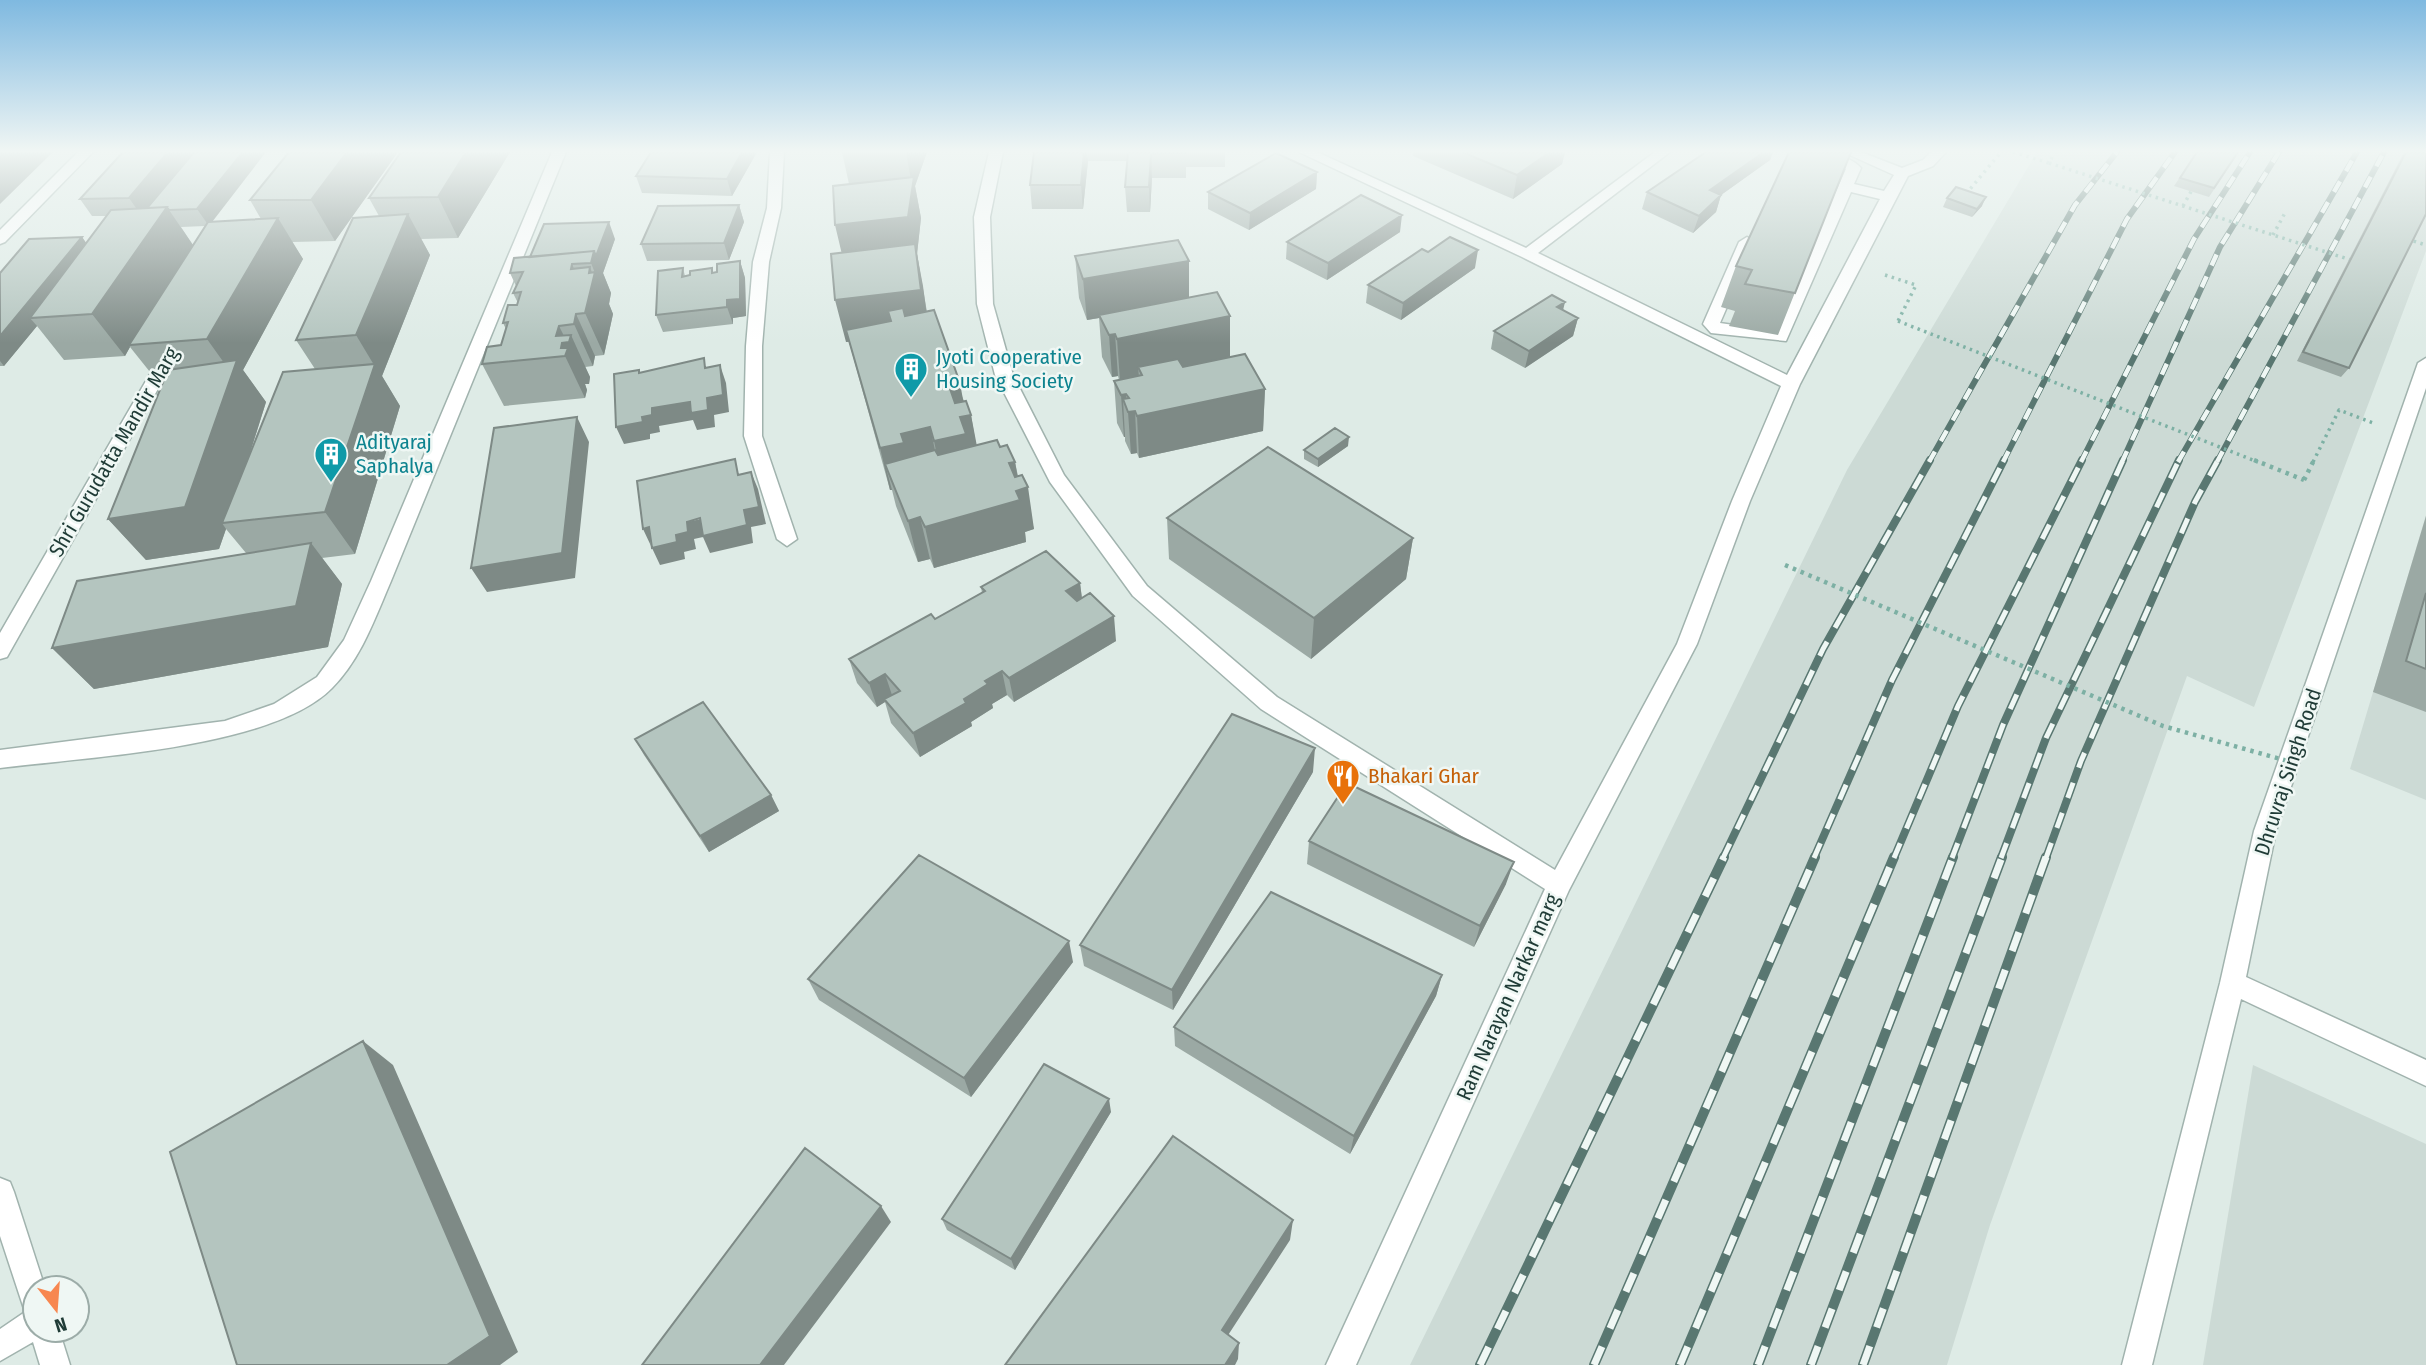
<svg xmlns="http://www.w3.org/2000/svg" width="2426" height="1365" font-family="'Fira Sans Condensed',sans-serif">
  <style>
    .built { fill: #ccdad5 }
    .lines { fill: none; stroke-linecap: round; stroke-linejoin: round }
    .minor-casing { stroke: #a1b3ae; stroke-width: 3 }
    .path-far1 { stroke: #7db0a4; stroke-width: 3.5; stroke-dasharray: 2.5 4.5; stroke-linecap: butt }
    .path { stroke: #7db0a4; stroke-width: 4.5; stroke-dasharray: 3.5 5; stroke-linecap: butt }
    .minor { fill: #fff; fill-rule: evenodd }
    .rail-far2-casing { stroke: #597771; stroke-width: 6 }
    .rail-far1-casing { stroke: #597771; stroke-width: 8 }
    .rail-casing { stroke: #597771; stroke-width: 10 }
    .rail-far2 { stroke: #eff7f4; stroke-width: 4.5; stroke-dasharray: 12; stroke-linecap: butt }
    .rail-far1 { stroke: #eff7f4; stroke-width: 5; stroke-dasharray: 16; stroke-linecap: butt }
    .rail { stroke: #eff7f4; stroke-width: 7; stroke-dasharray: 20; stroke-linecap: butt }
    .path-bridge-far1 { stroke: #7db0a4; stroke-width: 3.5; stroke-dasharray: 2.5 4.5; stroke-linecap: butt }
    .path-bridge { stroke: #7db0a4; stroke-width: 4.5; stroke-dasharray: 3.5 5; stroke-linecap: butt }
    .wall { fill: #9ba9a4; fill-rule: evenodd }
    .shaded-wall { fill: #7e8a86 }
    .building { fill: #b4c5bf; stroke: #7e8a86; stroke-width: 2 }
    .labels { text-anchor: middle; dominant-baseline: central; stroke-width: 5; stroke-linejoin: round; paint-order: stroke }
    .culture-label { font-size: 21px; fill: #0d838f; stroke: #eff7f4; text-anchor: start }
    .street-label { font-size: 21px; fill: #1f3b36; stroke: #eff7f4 }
    .food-label { font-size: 21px; fill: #c56008; stroke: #eff7f4; text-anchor: start }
  </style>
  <rect width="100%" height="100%" fill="#deebe6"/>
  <path class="built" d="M2037,152h389v99l-172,456 -67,-31 -197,549 -43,140h-537l437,-895z
    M2426,515v285l-76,-31z
    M2253,1065l173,79v221h-223z"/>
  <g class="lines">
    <defs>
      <path id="minor" d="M78,152h15l-88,90 -5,2v-14z
        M552,152h14l-175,429c-16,37 -30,78 -59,107 -60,61 -247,69 -332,80v-18l225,-29 49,-17 43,-27 27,-37 27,-59z
        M770,152h14l-3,56 -12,54 -7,84v90l35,103 -10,7 -10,-7 -33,-103 2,-90 7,-84 14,-54z
        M989,152h14l-13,65 3,87 20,71 51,100 83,111 130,111 278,173 122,-226 55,-143 49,-115 -259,-129 -223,-105h18l209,96 129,-96h15l-132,101 249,122 93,-176 -29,-7 -65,149 -75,-8 -8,-9 36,-82 8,-5 8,5 -35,81 54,8 72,-162 -51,-14 -2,-3c21,0 53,-1 68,16l-7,16 30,7 10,-16 -51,-23h18l41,16 21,-8 8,-8h15l-13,14 -25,10 -108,208 -50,117 -53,143 -128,246 -213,475h-30l219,-476 -284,-180 -128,-113 -83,-114 -55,-107 -18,-71 -3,-87z
        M169,350l8,5 -170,302 -7,2v-26l161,-278z
        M2426,358v30l-150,443 -30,146 180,83v26l-185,-87 -89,366h-30l98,-382 34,-152 164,-468z
        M0,1178l10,4 4,10 31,96h-10v42h24l11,35h-30l-7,-23 -33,19v-32l25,-17 -25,-76z"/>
    </defs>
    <use href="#minor" class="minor-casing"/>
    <path class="path-far1" d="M2013,152l36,11 6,-11
      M1966,194l35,-42
      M2183,206l10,-18
      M2273,235l13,-24
      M2407,239l19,6
      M1885,275l31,10 -18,36
      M2313,462l26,-52 34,13"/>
    <path class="path" d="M2304,480l10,-20"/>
    <use href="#minor" class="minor"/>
    <defs>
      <path id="rail-far2" d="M1929,462l146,-257 42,-53
        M2003,462l124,-243 48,-67
        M2081,462l113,-223 56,-87
        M2122,462l98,-215 59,-95
        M2178,462l179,-310
        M2217,462l167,-310"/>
      <path id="rail-far1" d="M1723,858l100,-209 107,-189
        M1814,858l78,-178 112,-220
        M1894,858l64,-152 124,-246
        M1952,858l51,-133 120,-265
        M2001,858l45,-120 133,-278
        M2046,858l35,-97 114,-259 23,-42"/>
      <path id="rail" d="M1480,1365l244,-508
        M1594,1365l221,-508
        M1680,1365l214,-508
        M1758,1365l195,-508
        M1811,1365l191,-508
        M1863,1365l183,-508"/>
    </defs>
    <use href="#rail-far2" class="rail-far2-casing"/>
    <use href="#rail-far1" class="rail-far1-casing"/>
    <use href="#rail" class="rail-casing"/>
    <use href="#rail-far2" class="rail-far2"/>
    <use href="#rail-far1" class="rail-far1"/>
    <use href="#rail" class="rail"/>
    <path class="path-bridge-far1" d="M2049,163l302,97
      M1898,321l360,141"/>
    <path class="path-bridge" d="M2254,460l50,20
      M1785,565l378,161 128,36"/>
  </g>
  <path class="wall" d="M123,152h70l-46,56 47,-56 18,70 49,-3 -11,-19 39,-48h109l-63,89 -43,1 11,17 -60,111 23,32 -17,54 66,-87 -19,-29 83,-124 -10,-18 32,-46h109l-52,86 -37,1 9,16 -48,121 18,30 -45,148 -33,4 20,26 -14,63 -234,42 -42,-41 194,-95 -20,-24 -7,20 -73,11 -38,-41 54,-132 -32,-40 -5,9 -61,4 -27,-34 -33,40h-4v-93l82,-36 4,6 20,-27h-14l-12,-17zM205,226l-12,19 -12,-18z
    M757,152l-25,44 -90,-3 -6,-17z
    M842,152h85l-12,34 6,32 -4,36 10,58 37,89 7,14 5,30 24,2 15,15 3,14 16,53 -9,3 1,10 -92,26 -4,-9 -12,3 -22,-56 -4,-16h-2l-41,-148h-3l3,-158z
    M1034,152h191v15h-39v11h-34l-2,34h-23l-2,-25 2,-26h-39l-5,48h-51l-2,-24z
    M1413,152h152l-3,12 -49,35 -100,-43z
    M1706,152h67l-3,8 -49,35 -5,17 -23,21 -51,-24 5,-17z
    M1851,152l-73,183 -49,-9 6,-15 -14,-4 15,-41z
    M2197,152h42l-30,45 -35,-11z
    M2404,152h22l-77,216 -8,9 -44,-16z
    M1317,172l-1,17 -67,41 -41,-21v-17z
    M1947,198l35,8 -10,11 -29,-10z
    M739,205l5,17 -15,38 -82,1 -6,-17z
    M1400,232l-73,48 -41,-21 1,-17z
    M615,239l-12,34 8,20 -2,11 4,10 -9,41 -9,1 -2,10 -8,1 5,10 -1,7h-4l2,6 -2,8 -81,8 -22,-42 19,-19 5,-16 -3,-6 14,-18 1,-2 -5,-10 3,-7 -6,-13z
    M1428,252l47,16 -74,52 -35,-17 2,-18z
    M1075,256l114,5v36l41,19v41l35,32 -2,42 -124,27 -2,-5 -6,1 -6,-13v-4h-1l-7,-14 -3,-42 5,-1 -1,-4 -6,1 -10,-20 -3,-39 -12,2 -8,-22z
    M740,261l5,17 1,38 -13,2v6l-70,8 -7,-17 27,-47 2,8 32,-4z
    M1563,310l15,8 -5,18 -48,32 -34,-19 3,-18z
    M1348,446l-30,21 -14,-8v-9z
    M2426,516v196l-53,-20z
    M1167,518l246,20 -7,41 -95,80 -142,-100z
    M1080,583l2,15 34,43 -102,61 -7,-7 -15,9 1,4 -22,14 1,4 -52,31 -29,-34 -6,-21 -8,5 -20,-24 -8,-24 86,-40 47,-26 -1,-6z
    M635,739l136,56 8,16 -70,41 -65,-97z
    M1313,772l-140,238 -89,-44 -4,-21z
    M1309,841l197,43 -32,63 -167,-83z
    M1073,962l-102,135 -152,-97 -11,-21z
    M1442,975l-6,21 -86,158 -175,-108 -1,-19z
    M1111,1112l-96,158 -68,-40 -5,-11z"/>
  <path class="shaded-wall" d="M0,152h53l-53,52z
    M168,152h25l-52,63 -12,-17z
    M243,152h23l-57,74 -12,-17z
    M347,152h51l-63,89 -24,-41z
    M466,152h44l-52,86 -20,-41z
    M742,152h15l-25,44 -5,-17z
    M906,152h21l-12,34 6,32 -4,36 6,32 6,45 -41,-20 6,25 -48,6 -11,-42 10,-33 -10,-42 77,-39z
    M1084,152h3l1,9 -5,48 -2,-24z
    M1550,152h15l-3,12 -49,35 4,-24z
    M1764,152h9l-3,8 -49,35 -5,17 -23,21 6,-17 11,-26z
    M1151,154l1,24 -2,34 -1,-25z
    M1317,172l-1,17 -67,41 1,-17z
    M1986,197l-4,9 -10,11 5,-8z
    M739,205l5,17 -15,38 -5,-17z
    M167,207l28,41 -66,97 1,2 -5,9 -33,-42z
    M408,214l22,41 -48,121 18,30 -45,148 -30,-42 49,-147 -18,-30z
    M1402,215l-2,17 -73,48 1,-17z
    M278,218l25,41 -60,111 23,32 -38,121h-6l4,6 -7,20 -73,11 -38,-41 124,-145 -25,-35z
    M609,222l6,17 -12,34 8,20 -2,11 4,10 -9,41 -19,-42 -14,-44 1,-5 16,38 1,-29 1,-6 4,11 1,-5 -4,-10 3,-12z
    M82,237l12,17 -64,64 7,8 -33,40 -4,-5v-25z
    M1478,250l-3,18 -74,52 2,-17z
    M740,261l5,17 1,38 -13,2v6l-6,-17v-7z
    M1189,261v42l-90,12v3l-12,2 -4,-41z
    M1565,302l-4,17 -4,-12z
    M576,314l19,42 -2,10 -19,-42z
    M1230,316v43l-88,18 -4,-10 1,10 -19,4 -3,-42z
    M1578,318l-5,18 -48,32 4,-17z
    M559,326l8,16 4,-7 19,42 -1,7h-4l2,6 -2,8 -20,-42h-1l-8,-20z
    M1115,334l3,42 -6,1 -3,-42z
    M720,365l6,18 3,29 -15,3 1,12 -18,3 -4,-10 -34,6 1,6 -10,2v5l-26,5 -8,-17 26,-10 10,-9 55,-10z
    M960,383l6,33 5,-1 8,42 -36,26 -9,-42 15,-55z
    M1265,389l-2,42 -124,27 -2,-42z
    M1126,394l1,16 -4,-11 2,38h-1l-3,-42z
    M1135,411l2,42 -6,1 -3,-42z
    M577,417l12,25 -14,136 -88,14 -16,-24z
    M930,427l9,42 -54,-5 7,26h-2l-10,-42 21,-14z
    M1349,437l-1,9 -30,21v-8z
    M1015,462l5,28 8,-3 6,42 -9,3 1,10 -92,26 -9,-41 84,-64z
    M751,472l7,17 8,35 -15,3 2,16 -43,10 -7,-16 -9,2 2,10 -12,3 1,7 -25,6 -8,-17 24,-13 11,-13 57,-12z
    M920,517l10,42 -12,3 -10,-41z
    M649,527l2,19 -8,-17z
    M1413,538l-7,41 -95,80 3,-41z
    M311,543l31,41 -14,63 -234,42 -42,-41z
    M1080,583l3,25 -17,-17z
    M1114,616l2,25 -102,61 -5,-24z
    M1002,671l5,24 -15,9 1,4 -22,14 1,4 -52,31 -7,-24 72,-52z
    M885,674l8,24 -9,1 1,3 -8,5 -8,-24z
    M1315,748l-2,24 -140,238 -1,-20z
    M771,795l8,16 -70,41 -9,-16z
    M1514,862l-8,22 -32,63 6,-21z
    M1069,941l4,21 -102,135 -7,-19z
    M1442,975l-6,21 -86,158 4,-18z
    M363,1041l30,24 125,287 -18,13h-53z
    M1109,1099l2,13 -96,158 -4,-11z
    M881,1206l10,16 -107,143h-24z
    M1293,1220l-3,20 -69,106 1,-16z
    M1239,1343l-1,16 -3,6h-10z"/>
  <path class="building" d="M123,152h45l-39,46 -49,1z
    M194,152h49l-46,57 -28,1 -2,-3 -20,1z
    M289,152h58l-36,48h-61z
    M401,152h65l-28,45 -69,1z
    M651,152h91l-15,27 -91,-3z
    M1034,152h50l-3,33h-51z
    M1128,152h58v1l-35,1 -2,33h-24z
    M1462,152h88l-33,23z
    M1706,152h58l-54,38 11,5 -22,21 -52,-24z
    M1789,152h62l-56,141 -50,-9 7,-14 -16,-4z
    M2197,152h41l-24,36 -34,-10z
    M2406,152h20v62l-77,154 -46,-16z
    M1276,153l41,19 -67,41 -42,-21z
    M914,177l-6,40 -73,8 -2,-39z
    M1956,187l30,10 -9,12 -30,-11z
    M1361,195l41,20 -74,48 -41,-21z
    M739,205l-15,38 -83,1 17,-38z
    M167,207l-75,107 -62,4 81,-108z
    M408,214l-52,121 -60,5 57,-122z
    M278,218l-71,121 -78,6 79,-123z
    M609,222l-13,34 -2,-5 -64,6 14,-33z
    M82,237l-82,99v-63l29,-34z
    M1450,237l28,13 -75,53 -35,-18 54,-36 6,3z
    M1178,240l11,21 -106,18 -8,-23z
    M915,244l6,46 -86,10 -4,-46z
    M594,251l-3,12 -19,1 -1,5 19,-2 -1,6 6,-1 -10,41 -9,1 -2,10 -15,2 -3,10 15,-1 -2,7 -7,1 -1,5h7l-3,8 -83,8 5,-17 14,-2 7,-23 -5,1 5,-18h9l4,-13 -8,1 10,-21 -13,1 4,-15z
    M740,261v38l-13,1v7l-71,8 2,-44 25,-3 -1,9 8,-2v-4l22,-3v5l5,-1v-8z
    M1217,292l13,24 -113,23 -2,-5 -6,1 -10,-20z
    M1552,295l13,7 -8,5 21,11 -49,33 -35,-20z
    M903,308l2,8 29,-6 26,73 -11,3 6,17 11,-2 5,14 -11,2 6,17 -32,7 -4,-14 -29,7 3,9 -24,5 -34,-118 45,-9 -3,-10z
    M1245,354l20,35 -128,27 -2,-5 -7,1 -5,-13 6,-1 -3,-4 -5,1 -7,-14 28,-6 -4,-8 40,-8 5,8z
    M704,358l1,10 15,-3 3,30 -16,3 1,12 -17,3 -1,-11 -38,6v7l-10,2 1,5 -27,5 -2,-53 25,-4v3z
    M237,360l-52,147 -77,12 60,-149z
    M375,364l-50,148 -103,11 61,-151z
    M577,417l-15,136 -91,15 23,-140z
    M1335,428l14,9 -31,22 -14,-9z
    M997,440l3,7 7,-2 8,17 -6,1 6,14 7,-2 6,12 -12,4 4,9 -95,27 -5,-10 -12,4 -23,-57 50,-14 3,5z
    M1268,447l145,91 -99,80 -147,-100z
    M735,459l3,16 13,-3 8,35 -15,3 3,15 -44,11 -3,-18 -13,4 1,10 -12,3 1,7 -25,6 -3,-21 -6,2 -6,-48z
    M311,543l-15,63 -244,42 25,-67z
    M1046,551l34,32 -14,8 11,10 13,-8 24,23 -105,62 -7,-7 -17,10 3,3 -24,15 2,4 -53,30 -29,-34 16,-8 -15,-17 -16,9 -20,-24 82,-45 4,5 50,-28 -4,-4z
    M2426,593v76l-20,-8z
    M703,702l68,93 -71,41 -65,-97z
    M1232,714l83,34 -143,242 -92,-45z
    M1347,783l167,79 -34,64 -171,-85z
    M919,855l150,86 -105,137 -156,-99z
    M1271,892l171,83 -88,161 -180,-109z
    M363,1041l127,295 -43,29h-210l-67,-213z
    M1044,1064l65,35 -98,160 -69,-40z
    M1173,1136l120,84 -71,110 17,13 -14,22h-220z
    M805,1148l76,58 -121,159h-118z"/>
  <linearGradient id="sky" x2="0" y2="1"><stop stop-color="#7fb9e0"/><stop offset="0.44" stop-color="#f0f6f4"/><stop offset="1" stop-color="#f0f6f4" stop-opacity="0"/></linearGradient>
  <rect width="2426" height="343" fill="url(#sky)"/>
  <defs>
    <symbol id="building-pin" viewBox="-11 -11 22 30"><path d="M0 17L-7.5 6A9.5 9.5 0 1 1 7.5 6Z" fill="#0f9aa8" stroke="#eff7f4"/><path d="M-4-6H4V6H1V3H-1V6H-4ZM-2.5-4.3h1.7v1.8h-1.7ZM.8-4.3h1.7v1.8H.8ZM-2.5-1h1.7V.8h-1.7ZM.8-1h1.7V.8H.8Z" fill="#fff"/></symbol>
    <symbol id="restaurant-pin" viewBox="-11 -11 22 30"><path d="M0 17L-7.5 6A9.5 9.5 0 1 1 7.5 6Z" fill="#e8710a" stroke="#eff7f4"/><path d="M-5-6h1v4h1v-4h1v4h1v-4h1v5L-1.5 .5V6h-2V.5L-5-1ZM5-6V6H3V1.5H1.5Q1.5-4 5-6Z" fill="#fff"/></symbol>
  </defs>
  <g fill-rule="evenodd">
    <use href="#building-pin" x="892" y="350" width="38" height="52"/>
    <use href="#building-pin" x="312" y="435" width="38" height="52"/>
    <use href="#restaurant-pin" x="1324" y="757" width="38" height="52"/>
  </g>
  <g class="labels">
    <g class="culture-label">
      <text x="936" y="357">Jyoti Cooperative<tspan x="936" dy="24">Housing Society</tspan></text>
      <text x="356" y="442">Adityaraj<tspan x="356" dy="24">Saphalya</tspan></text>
    </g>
    <g class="street-label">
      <text transform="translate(114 452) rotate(-60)">Shri Gurudatta Mandir Marg</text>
      <text transform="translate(2288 772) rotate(-72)">Dhruvraj Singh Road</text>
      <text transform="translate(1508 997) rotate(-66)">Ram Narayan Narkar marg</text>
    </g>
    <g class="food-label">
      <text x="1368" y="776">Bhakari Ghar</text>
    </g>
  </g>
  <g transform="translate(56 1309) rotate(163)"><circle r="33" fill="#eff7f4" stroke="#9caca8" stroke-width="2"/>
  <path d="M0-5L12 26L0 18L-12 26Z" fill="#f78750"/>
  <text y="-10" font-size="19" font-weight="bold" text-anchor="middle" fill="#1f3b36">N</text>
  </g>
</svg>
